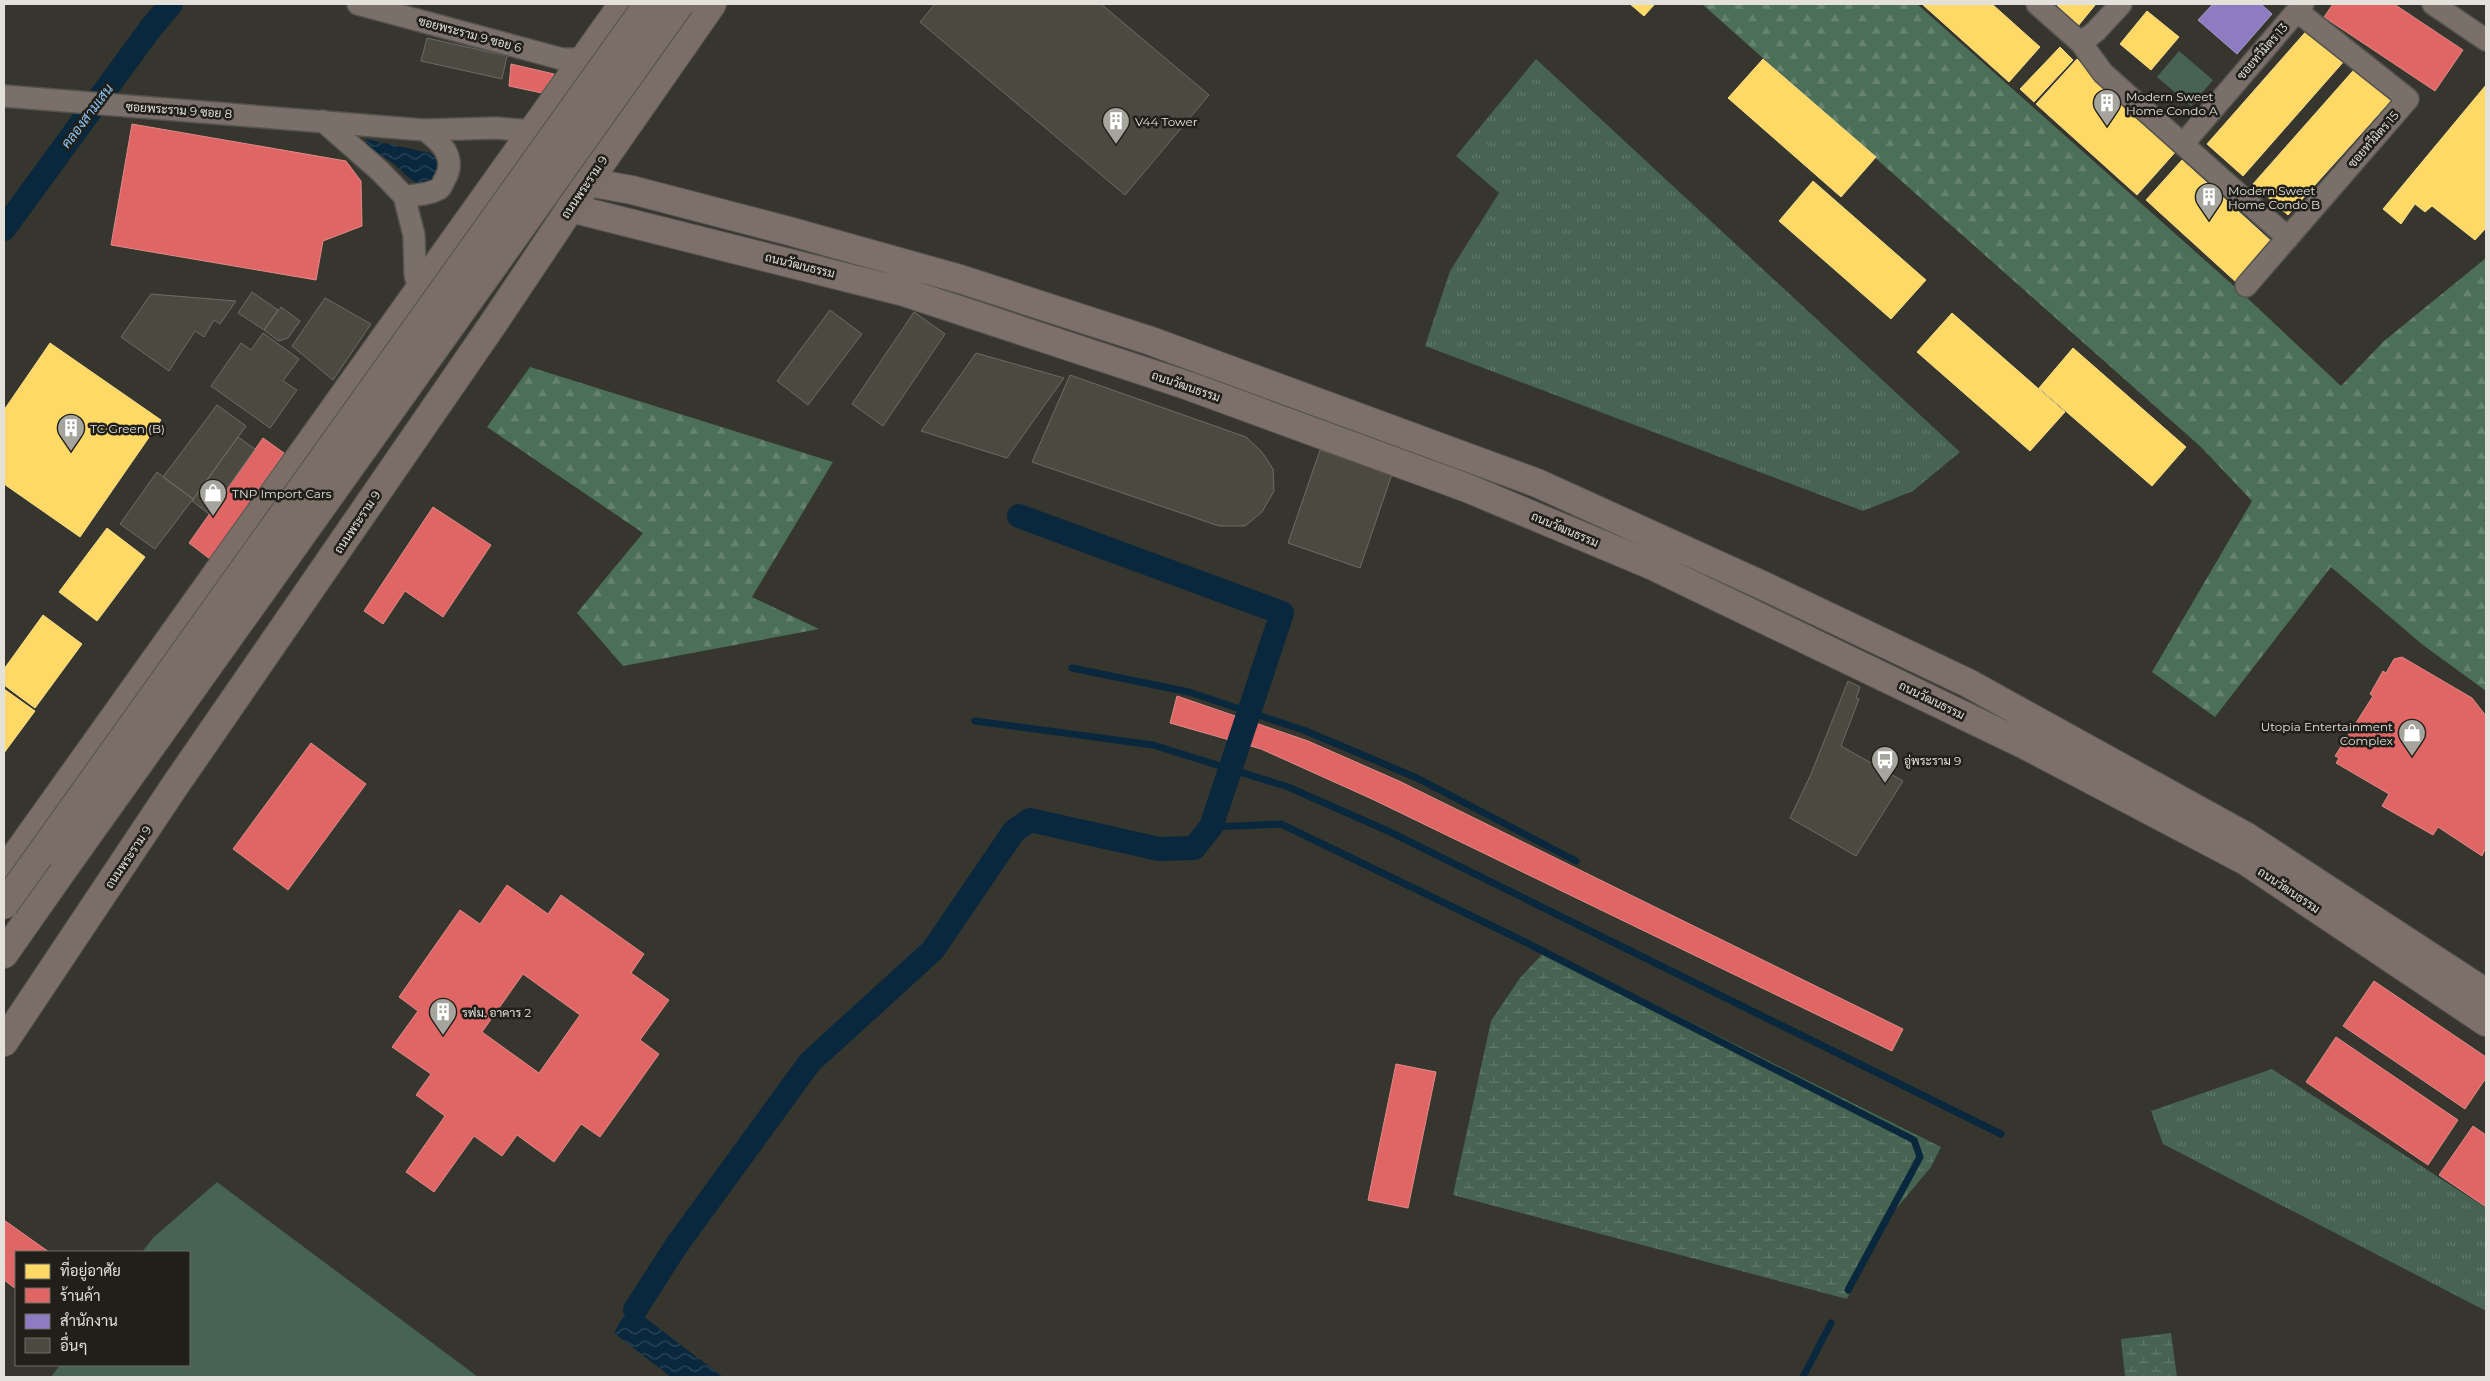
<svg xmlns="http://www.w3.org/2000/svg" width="2490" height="1381" font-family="Montserrat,Sarabun,sans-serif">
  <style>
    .grass { fill: url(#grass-tufts) }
    .forest { fill: url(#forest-firs) }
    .wetland { fill: url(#wetland-marsh) }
    .park { fill: #476351 }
    .water { fill: url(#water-waves) }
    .homes { fill: #ffd966; stroke: #f7db88 }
    .shops { fill: #e06666; stroke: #e18b88; fill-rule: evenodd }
    .offices { fill: #8e7cc3; stroke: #a89aca }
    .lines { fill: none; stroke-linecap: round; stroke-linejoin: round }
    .stream { stroke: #09283d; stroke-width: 7 }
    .canal { stroke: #09283d; stroke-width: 24 }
    .building { fill: #4c4a40; stroke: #6c6b65 }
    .street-casing { stroke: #54534e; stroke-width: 24 }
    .secondary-casing { stroke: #54534e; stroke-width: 30 }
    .primary-casing { stroke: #54534e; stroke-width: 30 }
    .street { stroke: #7a6f69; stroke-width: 21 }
    .secondary { stroke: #7d706a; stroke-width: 28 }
    .primary { stroke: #7a6e66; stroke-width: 28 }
    .primary-bridge-casing { stroke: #54534e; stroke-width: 30; stroke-linecap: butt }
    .primary-bridge { stroke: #7a6e66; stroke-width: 28 }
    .labels { text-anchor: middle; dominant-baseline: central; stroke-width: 5; stroke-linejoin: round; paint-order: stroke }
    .street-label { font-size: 12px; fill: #e3e1d9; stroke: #201f19 }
    .poi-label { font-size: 12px; fill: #e3e1d9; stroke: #201f19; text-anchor: start }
    .water-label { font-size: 14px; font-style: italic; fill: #8dc5f4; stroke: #201f19 }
  </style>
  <defs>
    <pattern id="grass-tufts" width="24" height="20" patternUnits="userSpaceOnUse" patternTransform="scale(1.25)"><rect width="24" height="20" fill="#476351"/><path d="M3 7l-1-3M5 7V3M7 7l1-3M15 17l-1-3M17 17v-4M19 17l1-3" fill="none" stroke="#617969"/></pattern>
    <pattern id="forest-firs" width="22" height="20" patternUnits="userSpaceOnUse" patternTransform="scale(1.25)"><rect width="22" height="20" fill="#4c6f58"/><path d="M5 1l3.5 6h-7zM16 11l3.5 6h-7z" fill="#66836f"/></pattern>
    <pattern id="wetland-marsh" width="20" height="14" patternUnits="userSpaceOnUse" patternTransform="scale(1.25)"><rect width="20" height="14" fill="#476351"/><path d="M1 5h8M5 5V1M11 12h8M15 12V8" fill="none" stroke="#617969"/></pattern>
    <pattern id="water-waves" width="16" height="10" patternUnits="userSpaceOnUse" patternTransform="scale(1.25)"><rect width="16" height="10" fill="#09283d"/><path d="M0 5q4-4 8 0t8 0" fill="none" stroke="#2d4758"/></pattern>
  </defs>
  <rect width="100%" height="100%" fill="#36352e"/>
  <path class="grass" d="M1536,59l424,393 -47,39 -50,20 -438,-165 25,-75 49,-78 -43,-37z
    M2272,1069l214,139v103l-323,-167 -12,-33z"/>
  <path class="forest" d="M1702,4h215l327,291 97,91 43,-45 102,-83v260l-2,2 2,2v169l-63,-46 -92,-78 -116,150 -63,-45 100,-171 -51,-54z
    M530,367l303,95 -81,135 67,32 -196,37 -46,-53 66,-80 -156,-106z"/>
  <path class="wetland" d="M1546,950l395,197 -10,20 -56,67 -28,65 -394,-104 38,-174 29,-43z
    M2171,1333l6,44h-52l-4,-38z"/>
  <path class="park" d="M2179,51l34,29 -22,26 -34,-29z
    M217,1182l261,195h-427l9,-12h129v-113h-47l12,-15z"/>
  <path class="water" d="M366,139l64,14 8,6 3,10c-15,32 -31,9 -47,-5 -9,-7 -19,-13 -29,-19z
    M635,1310l88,67h-52l-57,-44 9,-16z"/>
  <path class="homes" d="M1630,4h25l-11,12z
    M1922,4h70l48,43 -31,35z
    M2056,4h40l-18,22z
    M2147,11l32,26 -28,33 -31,-26z
    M2309,28l36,32 -102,116 -36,-32z
    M2060,47l13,13 -39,42 -14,-13z
    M1763,59l113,98 -35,40 -113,-99z
    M2077,59l101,90 -41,46 -101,-91z
    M2359,64l36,32 -107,119 -35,-31z
    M2486,85v143l-11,12 -43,-34 -7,6 -10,-8 -14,20 -18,-15z
    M2182,160l90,82 -36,40 -90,-82z
    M1813,181l113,99 -35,39 -112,-98z
    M1952,313l113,99 -35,39 -113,-99z
    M50,343l111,77 -81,117 -76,-53v-74z
    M2073,348l113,99 -34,39 -113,-98z
    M107,528l38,29 -48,64 -38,-29z
    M43,615l39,29 -47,64 -31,-23v-16z
    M4,689l31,22 -31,42z"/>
  <path class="shops" d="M2333,4h61l69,46 -28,41 -111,-74z
    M511,64l43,10 -12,19 -33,-7z
    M132,124l214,37 15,20 1,45 -39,15 -7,39 -205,-35z
    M263,438l21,15 -74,106 -21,-16z
    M433,507l58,38 -48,72 -38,-26 -22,33 -19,-13z
    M2402,657l70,41 14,18v131l-4,9 -44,-29 -5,8 -51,-29 7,-12 -53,-31 3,-5 -4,-2 38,-60 -3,-2 13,-23 3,2 8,-14z
    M1177,696l131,45 91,40 504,248 -11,22 -520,-252 -111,-50 -91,-26z
    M311,743l55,41 -78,106 -55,-41z
    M507,885l41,29 13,-19 83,59 -13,19 38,27 -29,40 19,14 -59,83 -19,-13 -27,38 -37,-27 -15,21 -28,-20 -40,56 -28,-20 39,-56 -29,-21 15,-21 -39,-27 26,-36 -19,-14 61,-87 20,14zM523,974l57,41 -41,58 -57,-41z
    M2374,981l112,76v21l-21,31 -122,-83z
    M2336,1037l122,83 -30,45 -122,-83z
    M1396,1064l40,8 -28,136 -40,-8z
    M2473,1126l13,9v72l-47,-32z
    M4,1220l45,32h-33v37l-12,-9z"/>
  <path class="offices" d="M2213,4h48l11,10 -35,40 -39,-34z"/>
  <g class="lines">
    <path class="stream" d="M1072,668l117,24 117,39 111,47 159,83
      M975,721l178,24 135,42 100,44 613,303
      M1211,827l70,-3 238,115 395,201 6,17 -72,133
      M1803,1377l28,-54"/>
    <path class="canal" d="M4,229l146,-200 21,-25
      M635,1310l41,-64 134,-184 123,-112 81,-119 16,-11 129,29 35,-1 17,-21 71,-214 -263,-97"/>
  </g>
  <path class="building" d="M935,4h166l108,91 -84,100 -205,-173z
    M427,38l80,18 -5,23 -81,-18z
    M252,292l26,18 -14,20 -26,-17z
    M151,294l85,7 -16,23 -6,-4 -10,17 -9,-6 -26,40 -48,-34z
    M325,298l46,26 -38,56 -41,-34z
    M281,307l19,14 -12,17 -9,3 -15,-11z
    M830,310l32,24 -54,71 -31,-24z
    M914,312l31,22 -62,92 -31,-22z
    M263,333l36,26 -16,22 14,9 -27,38 -59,-42 30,-43 10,7z
    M976,353l88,25 -57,80 -86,-27z
    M1070,375l176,62 16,15 11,17 1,22 -12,21 -17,14h-26l-187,-64z
    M217,405l29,21 -53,73 -30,-22z
    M238,437l17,12 -46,65 -17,-13z
    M1320,450l72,24 -32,94 -72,-25z
    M157,472l36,27 -38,50 -35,-25z
    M1848,681l12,6 -4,11 3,1 -18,47 62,35 -47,75 -66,-38 21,-44z"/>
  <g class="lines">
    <defs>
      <path id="street" d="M358,4l204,55h21
        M2037,4l44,39 22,30 185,165
        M2433,4l53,36
        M2081,43l15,-12 25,-27
        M4,96l420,34 72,-2 36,3
        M323,121l57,50 24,25 10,39 1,39 3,15
        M2183,144l120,-140
        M404,196c12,-1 24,-1 35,-7 3,-2 4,-7 6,-10 12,-21 -4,-38 -21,-49
        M2246,286l162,-187 -111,-88"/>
      <path id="secondary" d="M588,182l44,8 157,41 171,48 191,62 386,142 227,103 204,97 279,154 239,156
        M570,208l334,84 282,93 281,103 184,77 376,181 219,115 240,161"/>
      <path id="primary" d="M4,872l619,-868
        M4,954l61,-87
        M4,1042l170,-255 321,-466 93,-139 124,-178"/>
    </defs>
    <use href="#street" class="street-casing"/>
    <use href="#secondary" class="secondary-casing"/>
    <use href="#primary" class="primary-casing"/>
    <use href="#street" class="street"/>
    <use href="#secondary" class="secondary"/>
    <use href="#primary" class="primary"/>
    <defs>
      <path id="primary-bridge" d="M65,867l615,-863
        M4,905l644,-901"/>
    </defs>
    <use href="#primary-bridge" class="primary-bridge-casing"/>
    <use href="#primary-bridge" class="primary-bridge"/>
  </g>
  <defs>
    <symbol id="building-pin" viewBox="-11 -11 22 30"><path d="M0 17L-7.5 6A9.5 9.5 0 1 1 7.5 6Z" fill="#a6a59d" stroke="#201f19"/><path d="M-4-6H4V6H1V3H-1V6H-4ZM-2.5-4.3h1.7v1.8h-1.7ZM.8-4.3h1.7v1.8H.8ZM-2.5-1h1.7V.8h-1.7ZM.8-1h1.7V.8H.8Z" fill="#fff"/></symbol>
    <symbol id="shop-pin" viewBox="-11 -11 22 30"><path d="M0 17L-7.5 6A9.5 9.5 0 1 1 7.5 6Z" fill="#a6a59d" stroke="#201f19"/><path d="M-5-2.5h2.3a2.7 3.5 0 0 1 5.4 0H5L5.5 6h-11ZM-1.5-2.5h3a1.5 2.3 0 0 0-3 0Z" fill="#fff"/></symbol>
    <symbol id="bus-pin" viewBox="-11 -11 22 30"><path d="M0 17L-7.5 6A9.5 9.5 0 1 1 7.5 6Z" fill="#a6a59d" stroke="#201f19"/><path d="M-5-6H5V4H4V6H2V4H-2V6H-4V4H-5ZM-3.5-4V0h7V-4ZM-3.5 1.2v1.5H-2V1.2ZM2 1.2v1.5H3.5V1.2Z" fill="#fff"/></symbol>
  </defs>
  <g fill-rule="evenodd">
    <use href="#building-pin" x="2091" y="87" width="32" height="43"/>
    <use href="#building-pin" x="1100" y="105" width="32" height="43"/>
    <use href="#building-pin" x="2193" y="181" width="32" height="43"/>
    <use href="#building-pin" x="55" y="412" width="32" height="43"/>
    <use href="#shop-pin" x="197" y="477" width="32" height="43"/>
    <use href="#shop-pin" x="2396" y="717" width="32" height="43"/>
    <use href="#bus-pin" x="1869" y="744" width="32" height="43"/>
    <use href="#building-pin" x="427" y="996" width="32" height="43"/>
  </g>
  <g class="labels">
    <g class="street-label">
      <text transform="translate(470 34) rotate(15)">ซอยพระราม 9 ซอย 6</text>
      <text transform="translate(2262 51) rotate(-49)">ซอยทวีมิตร 13</text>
      <text transform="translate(179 110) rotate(4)">ซอยพระราม 9 ซอย 8</text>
      <text transform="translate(2373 139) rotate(-49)">ซอยทวีมิตร 15</text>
      <text transform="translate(584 187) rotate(-56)">ถนนพระราม 9</text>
      <text transform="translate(800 265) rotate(14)">ถนนวัฒนธรรม</text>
      <text transform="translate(1186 386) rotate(19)">ถนนวัฒนธรรม</text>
      <text transform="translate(357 522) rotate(-56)">ถนนพระราม 9</text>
      <text transform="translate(1565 529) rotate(23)">ถนนวัฒนธรรม</text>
      <text transform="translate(1932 700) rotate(26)">ถนนวัฒนธรรม</text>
      <text transform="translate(128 857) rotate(-56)">ถนนพระราม 9</text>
      <text transform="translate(2289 890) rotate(34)">ถนนวัฒนธรรม</text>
    </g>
    <g class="poi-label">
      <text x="2126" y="96">Modern Sweet<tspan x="2126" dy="14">Home Condo A</tspan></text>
      <text x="1135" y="121">V44 Tower</text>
      <text x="2228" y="190">Modern Sweet<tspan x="2228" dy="14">Home Condo B</tspan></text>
      <text x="90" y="428">TC Green (B)</text>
      <text x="232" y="493">TNP Import Cars</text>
      <text x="2393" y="726" text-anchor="end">Utopia Entertainment<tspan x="2393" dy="14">Complex</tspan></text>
      <text x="1904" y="760">อู่พระราม 9</text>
      <text x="462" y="1012">รฟม. อาคาร 2</text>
    </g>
    <g class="water-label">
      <text transform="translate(87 116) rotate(-53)">คลองสามเสน</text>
    </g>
  </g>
  <rect width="2490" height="1381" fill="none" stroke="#e3e1d9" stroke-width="10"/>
  <rect x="15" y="1251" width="175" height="115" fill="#201f19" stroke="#6e6d66"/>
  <rect x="25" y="1264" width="25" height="15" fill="#ffd966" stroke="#6e6d66"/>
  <text x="60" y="1276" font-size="15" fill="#e3e1d9">ที่อยู่อาศัย</text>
  <rect x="25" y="1288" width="25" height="15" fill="#e06666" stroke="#6e6d66"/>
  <text x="60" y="1301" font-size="15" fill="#e3e1d9">ร้านค้า</text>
  <rect x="25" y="1314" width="25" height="15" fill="#8e7cc3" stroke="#6e6d66"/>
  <text x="60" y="1326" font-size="15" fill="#e3e1d9">สำนักงาน</text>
  <rect x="25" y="1338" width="25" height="15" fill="#4c4a40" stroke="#6e6d66"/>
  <text x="60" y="1351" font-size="15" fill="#e3e1d9">อื่นๆ</text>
</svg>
